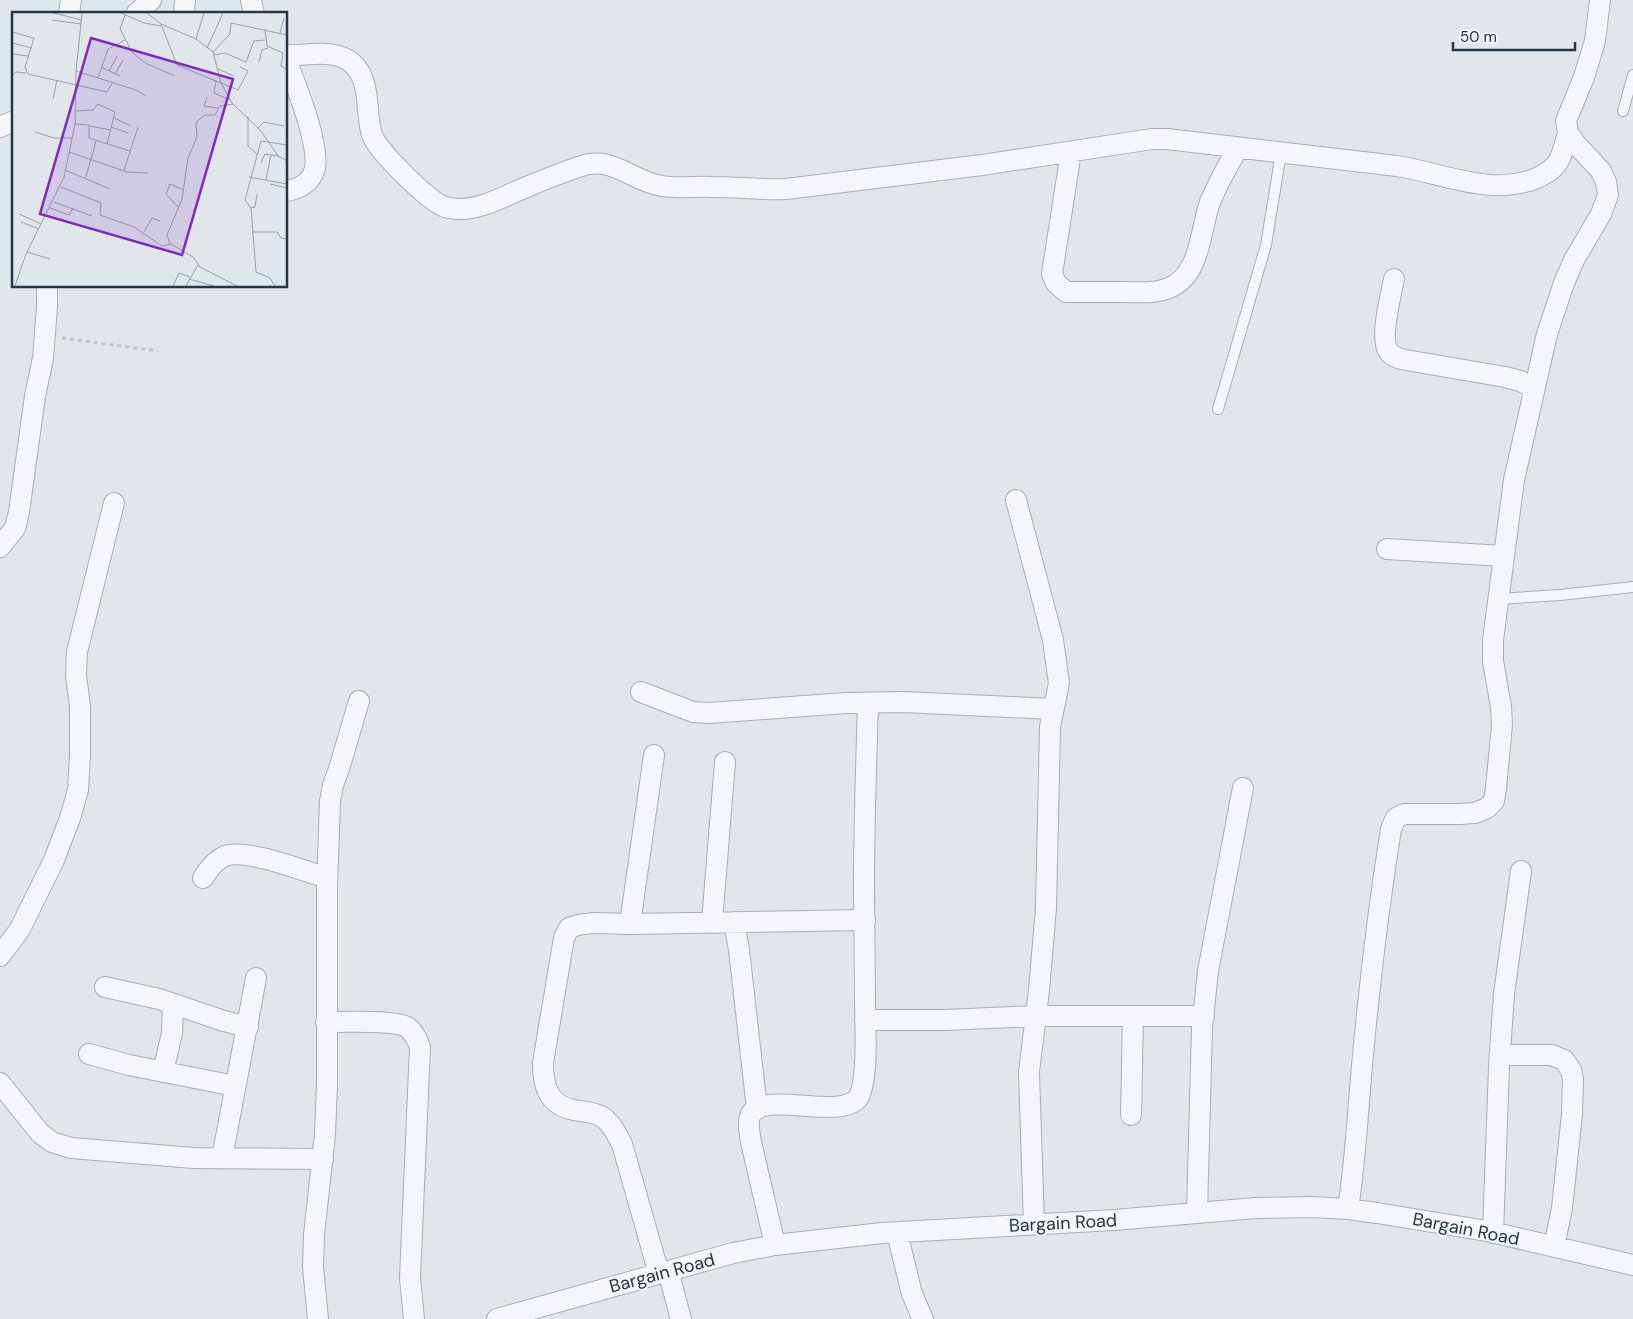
<svg xmlns="http://www.w3.org/2000/svg" width="1633" height="1319" font-family="'DM Sans',sans-serif">
  <style>
    .lines { fill: none; stroke-linecap: round; stroke-linejoin: round }
    .service-casing { stroke: #a5aeb6; stroke-width: 12 }
    .minor-casing { stroke: #a5aeb6; stroke-width: 22 }
    .path { stroke: #bfc4ca; stroke-width: 3; stroke-dasharray: 4 4; stroke-linecap: butt }
    .service { stroke: #f4f6f9; stroke-width: 10 }
    .minor { stroke: #f4f6f9; stroke-width: 20 }
    .labels { text-anchor: middle; dominant-baseline: central; stroke-width: 4; stroke-linejoin: round; paint-order: stroke }
    .street-label { font-size: 18px; fill: #273644; stroke: #f1f5f8 }
    .inset-road { fill: none; stroke: #97a0a8; stroke-width: 1 }
    .view { fill: #7b2cbf; fill-opacity: 0.15; stroke: #7b2cbf; stroke-width: 2.5 }
    .inset-edge { fill: none; stroke: #273644; stroke-width: 2.5 }
  </style>
  <rect width="100%" height="100%" fill="#e1e6eb"/>
  <g class="lines">
    <defs>
      <path id="service" d="M1623,111l10,-36
        M1218,409l48,-164 15,-92
        M1498,599l62,-4 73,-8"/>
      <path id="minor" d="M251,0l3,14
        M69,14l2,-14
        M136,14l15,-14
        M184,14l1,-14
        M286,55c22,1 48,-7 66,8 20,17 13,51 20,72 6,16 56,66 73,72 4,1 10,2 15,2 20,0 39,-10 57,-18 24,-10 47,-20 71,-27 5,0 11,-1 16,0 20,4 37,19 58,22 17,3 33,0 50,1 25,0 49,3 74,2l196,-24 170,-26h15l230,27c46,7 94,31 140,12 8,-4 16,-8 21,-16 5,-8 7,-20 10,-29
        M286,59c10,27 33,82 29,109 -3,14 -16,21 -29,23
        M0,127l14,-6
        M1071,152l-19,122 4,9 10,9c19,0 38,0 57,0 16,0 31,2 46,-4 32,-13 31,-58 41,-86 8,-19 18,-37 28,-54
        M1394,279c-3,16 -15,61 -5,73 4,5 11,7 17,8l99,17 15,4 14,7
        M1016,500l37,140 6,43 -9,44 -4,181 -7,82 -10,82 5,153
        M0,547l15,-19 4,-16 16,-116 8,-38 4,-51v-21
        M1387,549l116,7
        M641,692l52,20 16,1 137,-10 57,-1 150,7
        M203,878c5,-8 12,-18 22,-22 21,-8 79,15 102,22
        M712,922l13,-160
        M734,922l5,28 18,159
        M630,924l24,-169
        M0,956l20,-27 34,-69 16,-42 8,-28 2,-35v-49l-4,-30 1,-24 37,-149
        M105,987l54,12 65,22 24,6
        M865,1020h80l91,-4h168
        M326,1022c17,0 68,-2 81,5 7,5 10,12 13,20l-10,231 4,41
        M89,1054l40,11 106,21
        M1500,1055h52l12,5 7,10 2,9 -1,35 -10,94 -8,39
        M163,1072l9,-39 1,-29
        M0,1083l40,50 12,9 19,6 123,10 129,1
        M1131,1115l2,-99
        M222,1158l34,-180
        M1348,1209c8,-51 10,-103 15,-154 7,-76 16,-151 28,-226l5,-11 8,-4h56l15,-1 12,-5 7,-7 2,-13 6,-63 -1,-18 -8,-46v-21l21,-160 33,-146 17,-51 10,-23 27,-46 7,-19 -2,-13 -5,-11 -26,-28 -7,-10 -2,-12 18,-44 11,-36 5,-41
        M1197,1213l5,-185 6,-57 35,-183
        M897,1233l15,61 11,25
        M1493,1233l6,-167 5,-72 17,-123
        M775,1245l-24,-103c-1,-8 -4,-17 -1,-26 11,-27 90,5 108,-18 11,-16 7,-78 7,-98 0,-38 -1,-76 -1,-114 0,-61 2,-122 4,-182
        M668,1271l13,48
        M659,1274l-37,-130c-6,-10 -10,-21 -21,-28 -10,-5 -21,-4 -31,-7 -23,-6 -27,-25 -27,-46l21,-125 5,-10c20,-8 40,-4 61,-4l235,-4
        M318,1319l-5,-52 1,-32 11,-101 2,-49v-198l3,-86 3,-16 6,-16 20,-68
        M497,1319l236,-66 42,-8 107,-12 232,-13 142,-12 56,-1 36,2 29,4 110,18 146,34"/>
    </defs>
    <use href="#service" class="service-casing"/>
    <use href="#minor" class="minor-casing"/>
    <path class="path" d="M62,338l96,13"/>
    <use href="#service" class="service"/>
    <use href="#minor" class="minor"/>
  </g>
  <g class="labels">
    <g class="street-label">
      <text transform="translate(1063 1223) rotate(-3)">Bargain Road</text>
      <text transform="translate(1466 1229) rotate(11)">Bargain Road</text>
      <text transform="translate(662 1273) rotate(-15)">Bargain Road</text>
    </g>
  </g>
  <g transform="translate(12 12)">
    <rect width="275" height="275" fill="#e1e6eb"/>
    <path class="inset-road" d="M42,1l27,7M109,1l23,10 17,3M135,1l14,11 35,15 17,13 8,31 11,20 29,28 17,25 9,5M113,3l-5,14 12,23 13,11 30,13M40,8l29,4M149,12l16,41 61,25 10,-19 -8,-4M253,17l2,17 16,7 -2,13 6,3M0,20l22,6 -9,29 3,7 79,18 6,-10M268,21l4,-15M184,27l8,-26M0,31l20,5M195,36l16,-35M201,40l17,-18 1,-11 56,12M0,42l16,2M202,43l11,-2 21,9 8,-21 11,-1M247,50l3,-12 6,-2M89,55l19,9M206,57l16,7M64,59l60,19 10,6M97,59l8,-15M103,62l8,-14M0,64l4,-4 10,1M86,66l10,-29 17,-9M204,69l-2,12 16,7M195,85l-3,9 14,2M41,87l4,-19M63,99l18,-1 5,-6 17,8 -8,32M236,104v30l10,9M102,106l17,8M63,112l14,1v13l41,13M78,114l21,4M99,115l17,6M246,116l6,-6 20,4M23,120l19,6h18M57,140l58,20 21,1M249,151l4,-9 13,2M53,158l45,19M112,158l14,-43M74,165l10,-36M237,165l38,7M254,168l5,-25M258,172l17,4M49,175l40,16 -1,12 34,12 28,19 9,-2 22,13 7,10 37,19M42,190l38,14M38,196l19,7 4,-7M167,196l-13,-14 4,-10 14,6M239,196l4,-1 2,-13M7,202l22,10M9,210l18,7M132,220l8,-14 8,3M241,220h24l4,6 6,1M158,232l-3,-9 15,-36 6,-41 9,-21 -1,-15 9,-7h10l5,-9 13,-2M15,240l23,7M177,267l25,7M3,274l11,-32 38,-77 11,-53 1,-53 6,-58M161,274l6,-13 11,4M174,274l12,-21M263,274l-5,-8 -14,-6 -5,-64 -6,-8 16,-59 26,4"/>
    <path class="view" d="M79,26l142,41 -51,176 -142,-41z"/>
    <rect width="275" height="275" class="inset-edge"/>
  </g>
  <path d="M1453 42v8h122v-8" fill="none" stroke="#273644" stroke-width="2.5"/>
  <text x="1460" y="42" font-size="15" fill="#273644" stroke="#f1f5f8" stroke-width="4" paint-order="stroke">50 m</text>
</svg>
